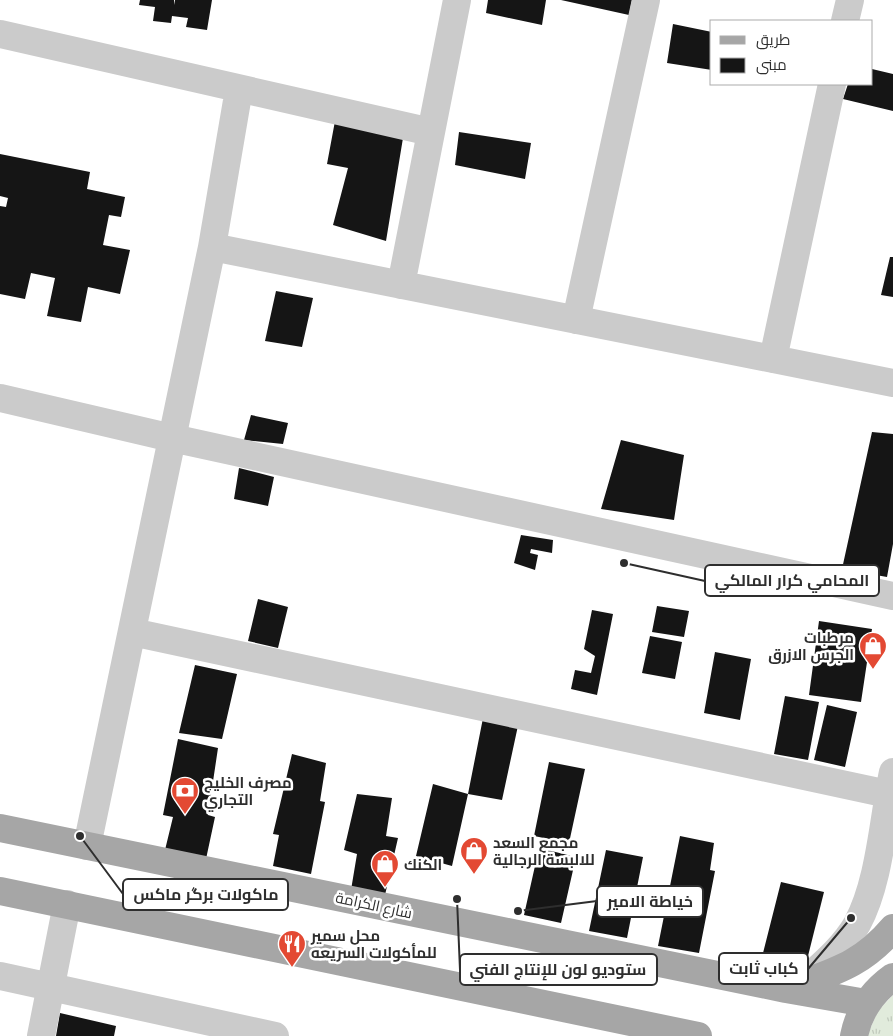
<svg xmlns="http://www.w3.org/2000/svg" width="893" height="1036" font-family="'Space Grotesk',Cairo,sans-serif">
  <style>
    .park { fill: url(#park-tufts) }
    .building { fill: #151515 }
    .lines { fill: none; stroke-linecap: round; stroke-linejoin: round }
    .street { stroke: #cbcbcb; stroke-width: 28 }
    .primary { stroke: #a6a6a6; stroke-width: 28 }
    .labels { text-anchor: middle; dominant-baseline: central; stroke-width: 5; stroke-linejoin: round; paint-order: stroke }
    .poi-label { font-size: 15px; font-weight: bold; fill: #2e2e2e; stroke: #fff; text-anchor: start }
    .street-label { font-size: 15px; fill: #2e2e2e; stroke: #fff }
    .leader { fill: none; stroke: #2e2e2e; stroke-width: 2 }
    .callout-dot { fill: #2e2e2e; stroke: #fff; stroke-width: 2 }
    .callout { fill: #fff; stroke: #2e2e2e; stroke-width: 2 }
    .callout-label { font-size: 16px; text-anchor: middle; font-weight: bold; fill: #2e2e2e }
  </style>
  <defs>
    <pattern id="park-tufts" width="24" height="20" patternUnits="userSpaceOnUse" patternTransform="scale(1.25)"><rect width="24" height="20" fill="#e1ebdc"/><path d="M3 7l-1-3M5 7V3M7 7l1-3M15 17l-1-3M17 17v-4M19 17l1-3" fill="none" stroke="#c1cabd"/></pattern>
  </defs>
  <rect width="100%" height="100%" fill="#fff"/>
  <path class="park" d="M893,995v41h-26l11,-25z"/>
  <path class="building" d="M140,0h34v5l1,-5h37l-5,30 -21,-3 2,-9 -16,-2 -1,7 -18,-2 2,-14 -16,-2z
    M488,0h58l-4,25 -56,-12z
    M561,0h71l-3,15z
    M673,24l39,8v38l-45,-7z
    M872,69l21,5v37l-50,-12 5,-15h24z
    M335,121l68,17 -17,103 -53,-16 15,-57 -21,-4z
    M459,132l72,11 -6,36 -70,-14z
    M0,154l90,18 -3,17 38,8 -4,20 -12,-2 -6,30 27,5 -10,44 -32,-7 -7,35 -34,-6 8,-38 -24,-5 -6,26 -25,-5v-88l6,1 2,-9 -8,-2z
    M890,257h3v40l-12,-2z
    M276,291l37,7 -11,49 -37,-6z
    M251,415l37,8 -5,21 -39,-4z
    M872,432l21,2v110l-6,33 -45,-8z
    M621,440l63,15 -10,65 -73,-11z
    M239,468l35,9 -6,29 -34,-7z
    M521,535l32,5 -1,13 -21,-4 -1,4 8,2 -3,15 -21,-7z
    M258,599l30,8 -10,41 -30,-7z
    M657,606l32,5 -5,26 -32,-5z
    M592,610l21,4 -16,81 -26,-6 4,-19 16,3 4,-17 -11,-7z
    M819,621l53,8 -11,73 -52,-7z
    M650,636l32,6 -7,37 -33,-6z
    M715,652l36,7 -11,61 -36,-7z
    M195,665l42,9 -15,65 -43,-6z
    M785,696l34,6 -11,58 -34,-6z
    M827,705l30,7 -12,55 -31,-7z
    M484,713l35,8 -17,79 -34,-6z
    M178,739l40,9 -10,67 7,2 -9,42 -41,-9 8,-33 -10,-2z
    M292,754l34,9 -6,38 5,1 -14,72 -38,-8 6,-31 -6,-1z
    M549,762l36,7 -16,74 -35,-7z
    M433,784l35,10 -16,72 -36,-10z
    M357,794l35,4 -6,38 12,2 -13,57 -34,-5 6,-36 -13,-4z
    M680,836l34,7 -4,27 5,1 -16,82 -41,-7z
    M539,848l37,9 -15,66 -37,-8z
    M606,850l37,7 -16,81 -38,-7z
    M781,882l43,10 -19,76 -43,-11z
    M60,1013l56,13 -2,10h-58z"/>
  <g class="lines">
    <path class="street" d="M845,21l5,-21
      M0,34l431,98
      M212,247l681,136
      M401,285l56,-285
      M576,320l70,-320
      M773,359l59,-275
      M0,398l172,40 721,158
      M132,632l756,162
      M87,846l125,-599 27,-158
      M0,976l275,60
      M802,983c20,-18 41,-35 55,-59 23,-42 26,-105 36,-152
      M41,1036l26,-132"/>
    <path class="primary" d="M0,828l786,161 80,14
      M0,891l698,145
      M788,989c44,-17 73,-23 105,-61
      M854,1036c5,-25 18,-44 39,-59"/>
  </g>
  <defs>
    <symbol id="shop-pin" viewBox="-11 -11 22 30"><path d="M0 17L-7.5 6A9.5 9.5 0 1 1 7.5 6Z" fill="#e34933" stroke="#fff"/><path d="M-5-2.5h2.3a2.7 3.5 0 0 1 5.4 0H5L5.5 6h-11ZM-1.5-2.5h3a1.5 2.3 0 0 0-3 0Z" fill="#fff"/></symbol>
    <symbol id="bank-pin" viewBox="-11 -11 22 30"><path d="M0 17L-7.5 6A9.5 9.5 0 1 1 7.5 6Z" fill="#e34933" stroke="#fff"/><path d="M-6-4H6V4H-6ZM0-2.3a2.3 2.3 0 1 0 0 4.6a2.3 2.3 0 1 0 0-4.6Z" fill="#fff"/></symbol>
    <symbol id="restaurant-pin" viewBox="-11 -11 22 30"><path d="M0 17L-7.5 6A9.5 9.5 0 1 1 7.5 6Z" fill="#e34933" stroke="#fff"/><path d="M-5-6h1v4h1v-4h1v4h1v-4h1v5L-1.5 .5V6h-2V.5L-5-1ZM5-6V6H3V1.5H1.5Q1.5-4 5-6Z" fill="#fff"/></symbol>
  </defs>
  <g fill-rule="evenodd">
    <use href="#shop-pin" x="857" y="630" width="32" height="43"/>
    <use href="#bank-pin" x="169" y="775" width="32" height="43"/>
    <use href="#shop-pin" x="458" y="835" width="32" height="43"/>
    <use href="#shop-pin" x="369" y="848" width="32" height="43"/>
    <use href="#restaurant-pin" x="276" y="928" width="32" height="43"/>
  </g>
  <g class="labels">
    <g class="poi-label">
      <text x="854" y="637" text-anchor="end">مرطبات<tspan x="854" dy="17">الجرس الازرق</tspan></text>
      <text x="204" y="782">مصرف الخليج<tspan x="204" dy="17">التجاري</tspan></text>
      <text x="493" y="842">مجمع السعد<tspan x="493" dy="17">للالبسة الرجالية</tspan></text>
      <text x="404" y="864">الكنك</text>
      <text x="311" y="935">محل سمير<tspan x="311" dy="17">للمأكولات السريعه</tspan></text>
    </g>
    <g class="street-label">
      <text transform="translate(374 905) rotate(12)">شارع الكرامة</text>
    </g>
  </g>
  <path class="leader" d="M624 563L705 581M80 836L123 894M518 911L597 901M851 918L808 969M457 899L460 970"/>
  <g class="callout-dot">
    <circle cx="624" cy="563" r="5"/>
    <circle cx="80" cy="836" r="5"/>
    <circle cx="518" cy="911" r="5"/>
    <circle cx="851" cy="918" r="5"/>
    <circle cx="457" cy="899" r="5"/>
  </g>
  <g class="callout">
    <rect x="705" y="565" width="174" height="31" rx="5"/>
    <rect x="123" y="879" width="165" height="31" rx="5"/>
    <rect x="597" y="886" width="106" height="31" rx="5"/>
    <rect x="719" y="953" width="89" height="31" rx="5"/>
    <rect x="460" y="954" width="197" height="31" rx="5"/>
  </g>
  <g class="callout-label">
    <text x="792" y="586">المحامي كرار المالكي</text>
    <text x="206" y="900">ماكولات برگر ماكس</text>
    <text x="650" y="907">خياطة الامير</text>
    <text x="764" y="974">كباب ثابت</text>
    <text x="558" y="975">ستوديو لون للإنتاج الفني</text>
  </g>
  <rect x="710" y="20" width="162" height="65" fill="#ffffff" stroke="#ababab"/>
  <rect x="720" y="36" width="25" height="8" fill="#a6a6a6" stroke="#ababab"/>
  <text x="756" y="45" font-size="15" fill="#2e2e2e">طريق</text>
  <rect x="720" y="58" width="25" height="15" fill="#151515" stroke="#ababab"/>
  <text x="756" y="70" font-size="15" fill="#2e2e2e">مبنى</text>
</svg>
